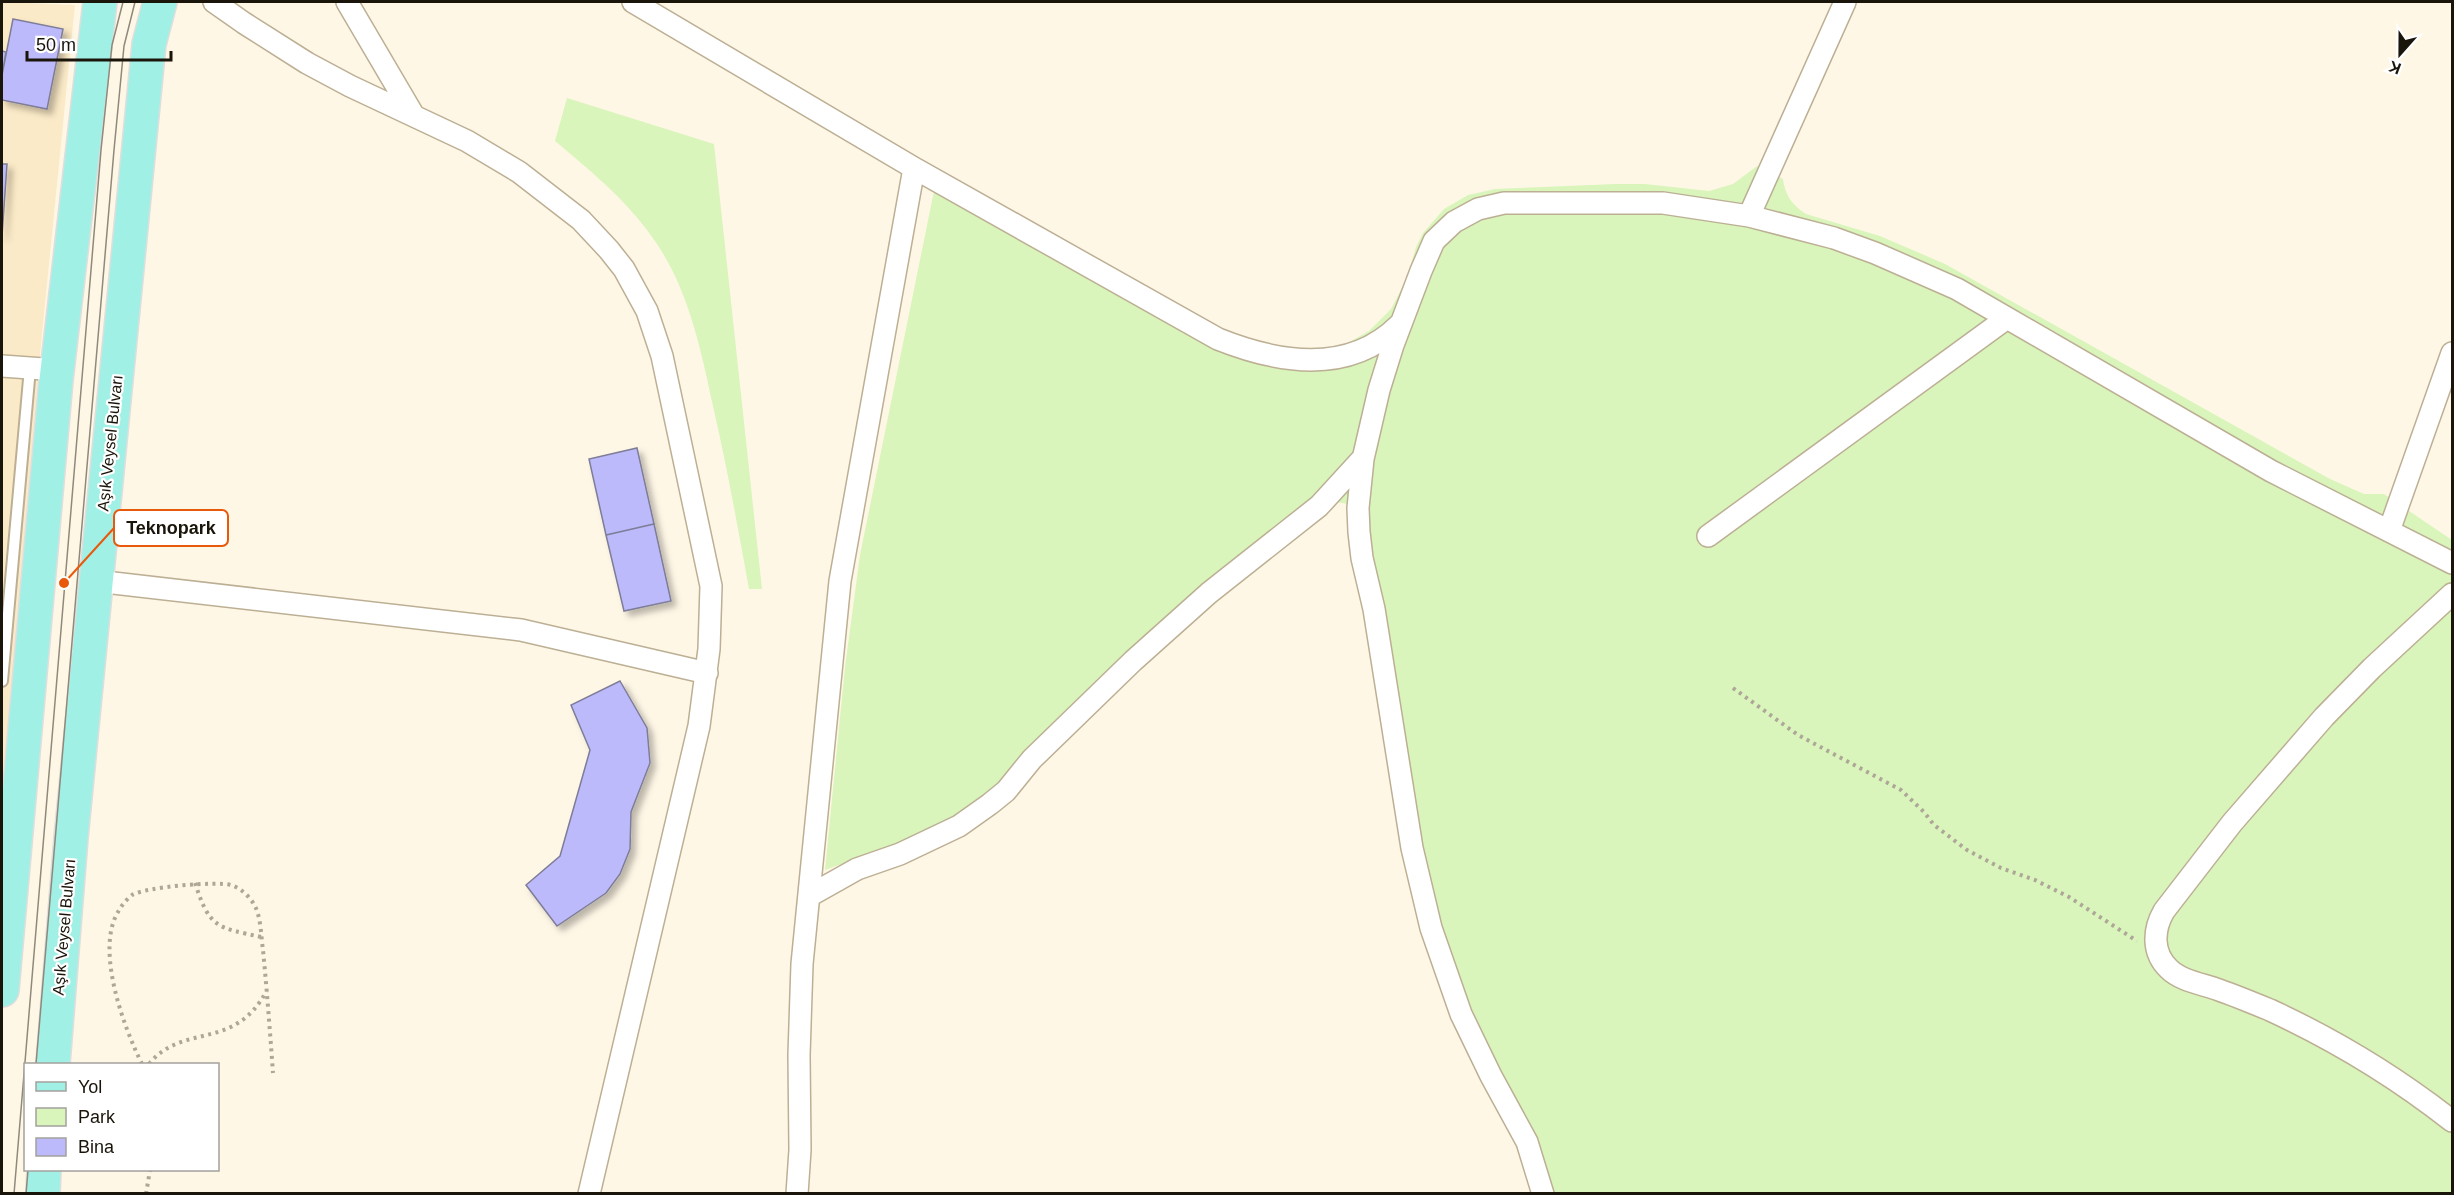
<svg xmlns="http://www.w3.org/2000/svg" width="2454" height="1195" font-family="Arial,sans-serif">
  <style>
    .built { fill: #fbeac7 }
    .green { fill: #d9f5bb }
    .building { fill: #bdbafc; stroke: #7e7d98; stroke-width: 1.5; filter: url(#shadow) }
    .lines { fill: none; stroke-linecap: round; stroke-linejoin: round }
    .lane-casing { stroke: #bcaf94; stroke-width: 14 }
    .street-casing { stroke: #bcaf94; stroke-width: 24 }
    .primary-casing { stroke: #dfdedd; stroke-width: 36 }
    .path { stroke: #aea798; stroke-width: 4; stroke-dasharray: 3 4.5; stroke-linecap: butt }
    .lane { stroke: #fff; stroke-width: 10 }
    .street { stroke: #fff; stroke-width: 21 }
    .primary { stroke: #a1f0e5; stroke-width: 33 }
    .tram { stroke: #8f897b; stroke-width: 1.5 }
    .labels { text-anchor: middle; dominant-baseline: central; stroke-width: 4.5; stroke-linejoin: round; paint-order: stroke }
    .street-label { font-size: 16px; fill: #1a150b; stroke: #fff }
    .leader { fill: none; stroke: #e8590c; stroke-width: 2 }
    .callout-dot { fill: #e8590c; stroke: #fff; stroke-width: 2 }
    .callout { fill: #fff; stroke: #e8590c; stroke-width: 2 }
    .callout-label { font-size: 18px; text-anchor: middle; font-weight: bold; fill: #1a150b }
  </style>
  <defs>
    <filter id="shadow"><feDropShadow dx="5" dy="5" stdDeviation="3" flood-color="#0004"/></filter>
  </defs>
  <rect width="100%" height="100%" fill="#fff7e6"/>
  <path class="built" d="M2,2l73,3 -34,339 -39,455z"/>
  <path class="green" d="M567,98l147,46 48,445h-13c-11,-61 -22,-122 -36,-183 -12,-56 -24,-114 -56,-162 -27,-41 -65,-72 -102,-103z
    M1757,166l26,13c2,16 9,26 23,35l74,22 65,28 385,215 34,15h20l68,46v653h-912l-81,-172 -111,-517 -12,-2 -14,-13 -284,257 -30,34 -75,51 -108,39 20,-203 15,-112 74,-364 296,161c38,19 74,23 116,14l-2,-21 25,-14 22,-22 16,-31 9,-31 7,-14 21,-24 24,-14 27,-6 120,-5h30l64,7 24,-7z"/>
  <path class="building" d="M13,19l50,10 -16,80 -45,-9v-25z
    M2,51l4,1 -4,23z
    M2,164h5l-5,72z
    M637,448l17,76 -48,11 -17,-76z
    M654,524l17,77 -47,10 -18,-76z
    M620,681l27,47 3,35 -19,49 -1,37 -10,25 -14,19 -49,33 -31,-41 34,-29 30,-106 -19,-45z"/>
  <g class="lines">
    <defs>
      <path id="lane" d="M2,681l28,-313"/>
      <path id="street" d="M214,2l30,21 63,40 43,23 117,55 52,31 62,48 28,30 15,19 23,42 15,45 49,230 -2,63 -10,77 -110,468
        M347,2l67,114
        M633,2l281,166 304,171c60,24 131,36 181,-14
        M1749,216l96,-214
        M2,366l56,4
        M2389,531l63,-178
        M1708,536l299,-218
        M96,581l425,49 186,43
        M2452,594l-80,74 -48,49 -92,106 -68,88c-11,19 -12,42 5,58 12,12 34,15 50,21 17,6 34,13 51,20 65,30 126,67 182,111
        M809,896l48,-27 43,-15 59,-28 31,-22 16,-13 26,-32 101,-98 76,-68 110,-87 43,-47
        M797,1194l3,-44 -1,-95 3,-91 38,-383 74,-413
        M1543,1194l-16,-52 -36,-66 -30,-62 -30,-86 -19,-80 -38,-239 -12,-51 -3,-26 -1,-24 5,-49 16,-69 14,-45 28,-74 13,-30 20,-19 24,-13 26,-6h159l86,13 85,22 41,15 82,36 314,182 181,92"/>
      <path id="primary" d="M2,990l54,-610 44,-378
        M53,1064l18,-226 78,-794 11,-42
        M43,1194l1,-24"/>
    </defs>
    <use href="#lane" class="lane-casing"/>
    <use href="#street" class="street-casing"/>
    <use href="#primary" class="primary-casing"/>
    <path class="path" d="M1733,688l65,47 103,55 23,22 10,13 33,25 34,18 34,12 34,17 68,44
      M195,883c15,46 22,44 66,54
      M142,1064c-18,-36 -47,-114 -24,-152 3,-6 9,-13 14,-17 13,-8 84,-14 99,-10 10,3 19,12 24,21 6,12 6,30 8,44 4,41 7,82 10,123
      M149,1064c34,-42 86,-12 118,-74
      M146,1194l4,-24"/>
    <use href="#lane" class="lane"/>
    <use href="#street" class="street"/>
    <use href="#primary" class="primary"/>
    <path class="tram" d="M36,1064l78,-914 10,-104 11,-44
      M14,1194l87,-1044 11,-105 11,-43
      M26,1194l2,-24"/>
  </g>
  <g class="labels">
    <g class="street-label">
      <text transform="translate(110 443) rotate(-84)">Aşık Veysel Bulvarı</text>
      <text transform="translate(64 927) rotate(-85)">Aşık Veysel Bulvarı</text>
    </g>
  </g>
  <path class="leader" d="M64 583L114 528"/>
  <circle class="callout-dot" cx="64" cy="583" r="6"/>
  <rect class="callout" x="114" y="510" width="114" height="36" rx="6"/>
  <g class="callout-label">
    <text x="171" y="534">Teknopark</text>
  </g>
  <rect width="2454" height="1195" fill="none" stroke="#1a150b" stroke-width="6"/>
  <rect x="24" y="1063" width="195" height="108" fill="#ffffff" stroke="#a3a19d" stroke-width="1.5"/>
  <rect x="36" y="1082" width="30" height="9" fill="#a1f0e5" stroke="#a3a19d" stroke-width="1.5"/>
  <text x="78" y="1093" font-size="18" fill="#1a150b">Yol</text>
  <rect x="36" y="1108" width="30" height="18" fill="#d9f5bb" stroke="#a3a19d" stroke-width="1.5"/>
  <text x="78" y="1123" font-size="18" fill="#1a150b">Park</text>
  <rect x="36" y="1138" width="30" height="18" fill="#bdbafc" stroke="#a3a19d" stroke-width="1.5"/>
  <text x="78" y="1153" font-size="18" fill="#1a150b">Bina</text>
  <g transform="translate(2400 54) rotate(201)" stroke="#ffffff" stroke-width="4.5" paint-order="stroke">
  <path d="M0-4.5L10 22L0 15L-10 22Z" fill="#1a150b"/>
  <text y="-9" font-size="16" font-weight="bold" text-anchor="middle" fill="#1a150b">K</text>
  </g>
  <path d="M27 51v9h144v-9" fill="none" stroke="#1a150b" stroke-width="3"/>
  <text x="36" y="51" font-size="18" fill="#1a150b" stroke="#ffffff" stroke-width="4.5" paint-order="stroke">50 m</text>
</svg>
